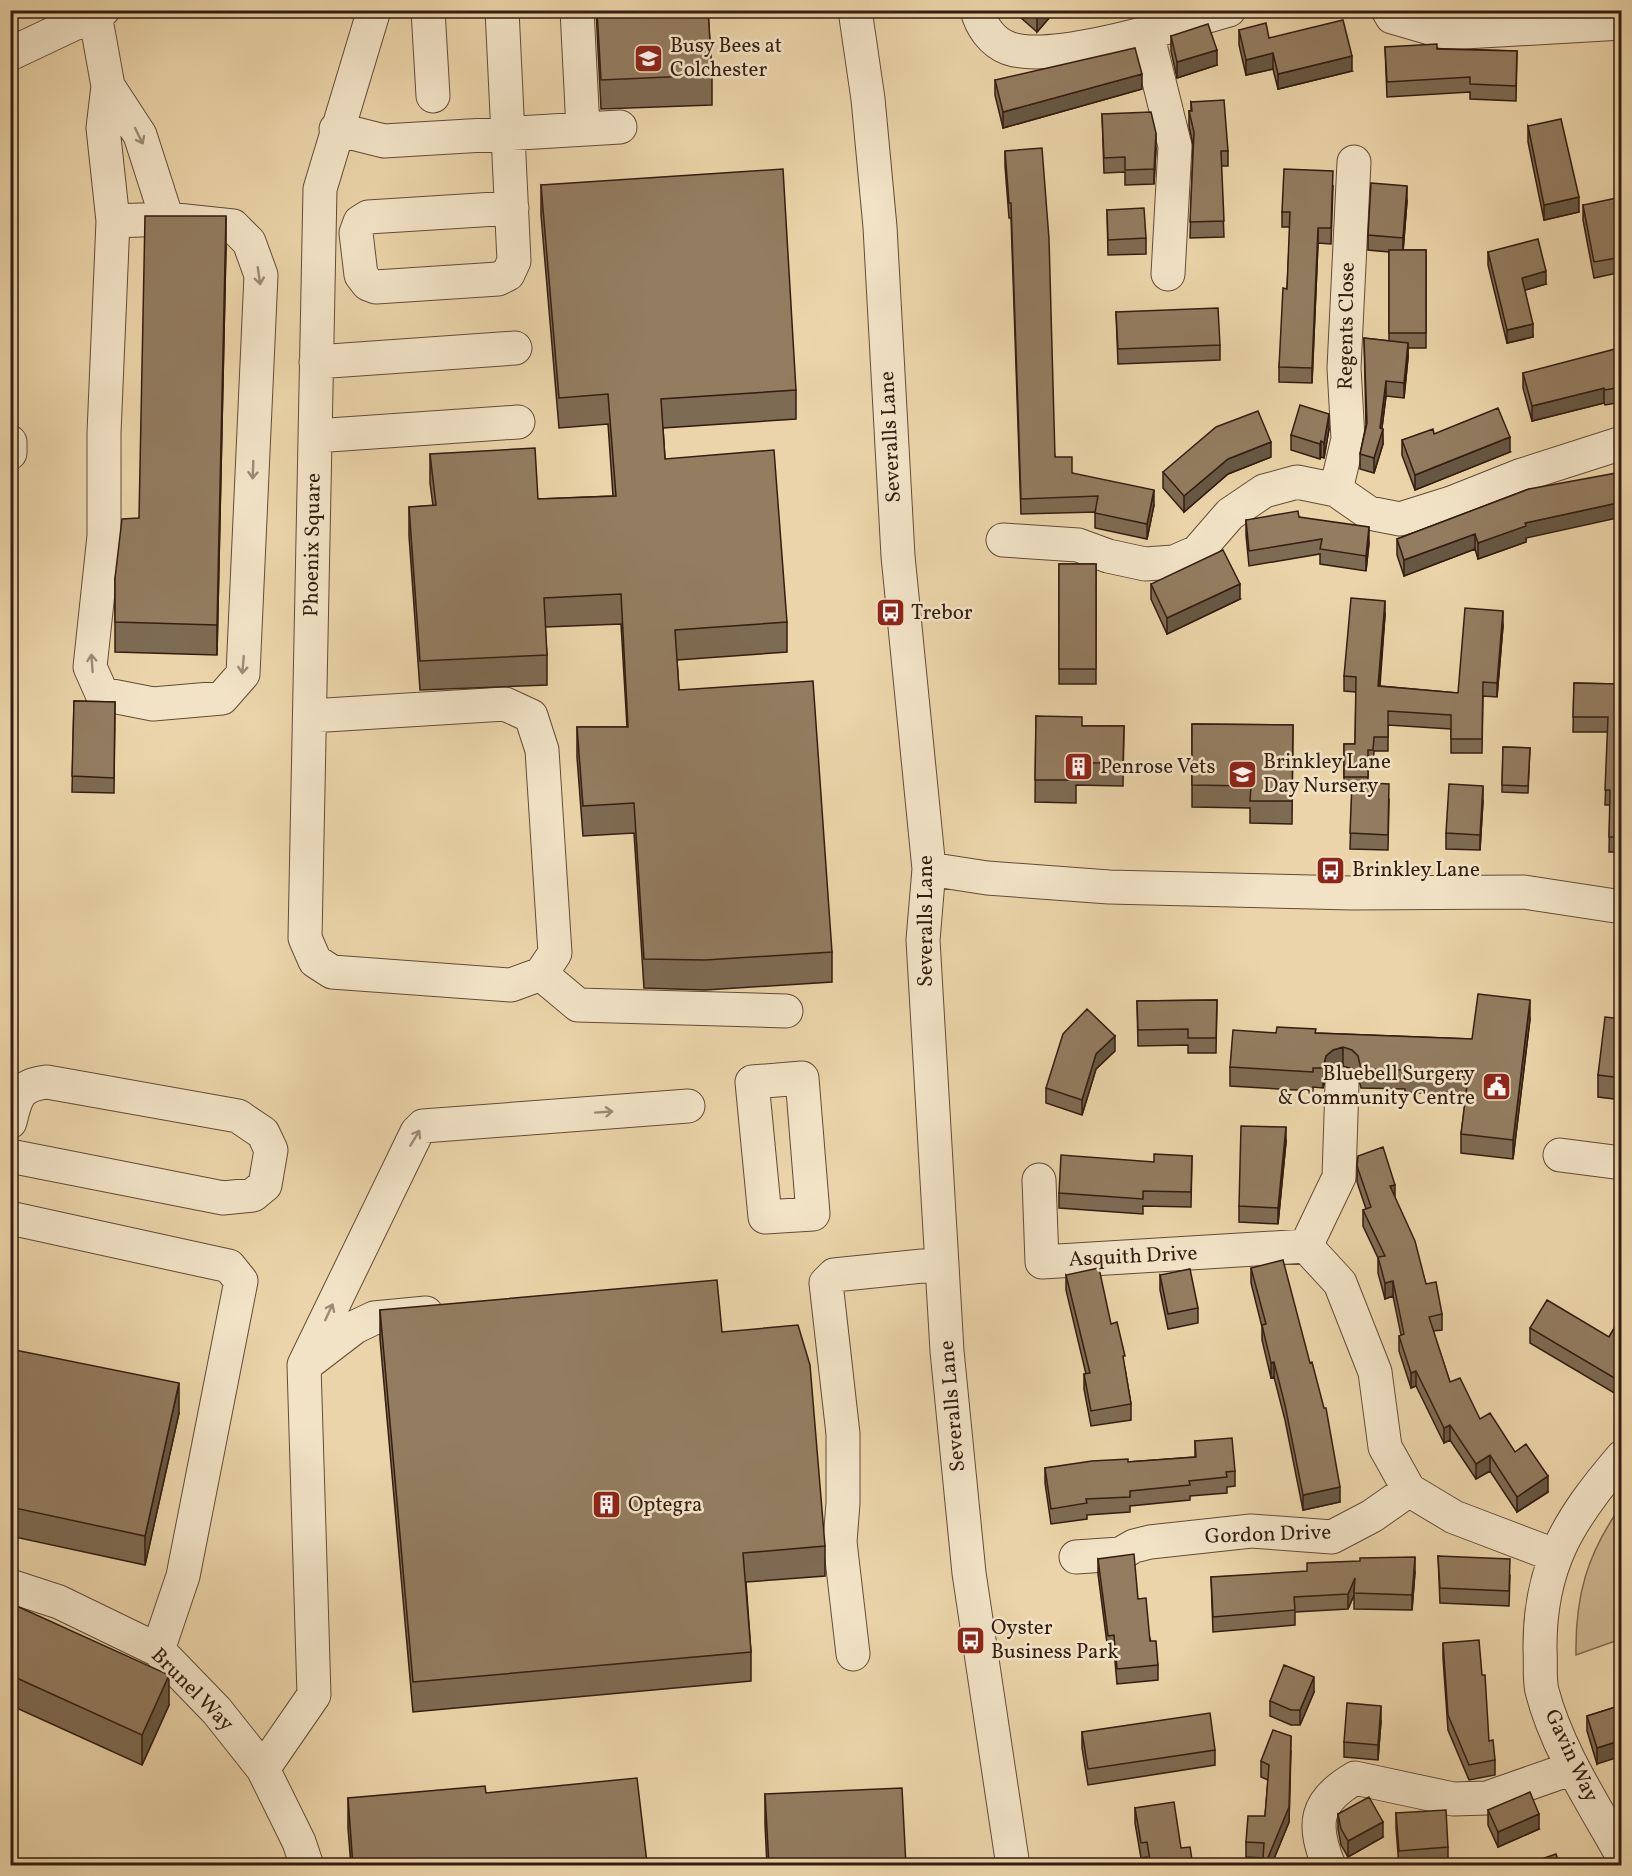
<svg xmlns="http://www.w3.org/2000/svg" width="1632" height="1876" font-family="Vollkorn,serif">
  <style>
    .green { fill: #ccb58f; stroke: #806950; stroke-width: 1.5 }
    .lines { fill: none; stroke-linecap: round; stroke-linejoin: round }
    .minor-casing { stroke: #624b37; stroke-width: 35 }
    .minor { stroke: #f2e3c7; stroke-width: 33 }
    .wall { fill: #7e6b53; stroke: #341d11; stroke-width: 1.5 }
    .shaded-wall { fill: #675743; stroke: #341d11; stroke-width: 1.5 }
    .building { fill: #937c60; stroke: #341d11; stroke-width: 1.5 }
    .oneway { stroke: #9c8a75 }
    .labels { text-anchor: middle; dominant-baseline: central; stroke-width: 5; stroke-linejoin: round; paint-order: stroke }
    .poi-label { font-size: 21px; fill: #341d11; stroke: #f2e3c7; text-anchor: start }
    .street-label { font-size: 21px; fill: #341d11; stroke: #f2e3c7 }
  </style>
  <rect width="100%" height="100%" fill="#ebd4a9"/>
  <filter id="stains"><feTurbulence type="fractalNoise" baseFrequency=".00333" numOctaves="4"/><feColorMatrix values="0 0 0 0 .2 0 0 0 0 .09 0 0 0 0 .02 0 0 0 .5 -.17"/></filter>
  <radialGradient id="worn" r=".72"><stop offset=".6" stop-color="#630" stop-opacity="0"/><stop offset="1" stop-color="#630" stop-opacity=".3"/></radialGradient>
  <path class="green" d="M1621,1506v133l-45,16c-1,-59 11,-101 45,-149z"/>
  <g class="lines">
    <defs>
      <path id="minor" d="M428,10l5,86
        M502,10l12,251 -6,13 -10,5 -122,8 -8,-3 -7,-9 -5,-42 4,-11 8,-5 144,-9
        M577,10l6,119
        M855,10l13,89 12,128 18,329 31,313 -6,71 24,411 22,222 44,293
        M977,10c4,16 15,32 31,38 43,17 173,-25 221,-38
        M1388,10l4,7 55,16 175,-10
        M95,14l13,72 -5,42 10,93 -9,212v103l-14,131 12,27 51,10 69,-6 21,-24 18,-399 -12,-33 -16,-16 -66,-7 -27,-84 -32,-49
        M1147,33l28,113 -7,128
        M10,54l93,-44
        M336,129l48,12 236,-14
        M113,221l54,-2
        M316,362l199,-14
        M315,436l203,-14
        M10,442v11
        M1336,490l12,-51 -4,-71 10,-206
        M1003,540l75,5 30,11 37,8 29,-2 23,-10 33,-38 34,-23 33,-9 39,8 33,23 31,6 51,-16 68,-27 103,-33
        M310,716l195,-12 26,12 11,34 13,203 -14,21 -30,11 -179,-13 -17,-11 -10,-23 15,-749 54,-179
        M929,869l58,9 122,9 243,6 172,-1 98,15
        M541,974l37,31 208,6
        M802,1078l11,136 -48,3 -13,-135z
        M10,1122c6,-26 9,-37 37,-40l191,34 25,17 8,17 -6,35 -12,10 -30,3 -213,-42
        M1560,1155l62,8
        M1039,1180l3,82 264,-16 34,37 35,89 10,75 24,43 45,27 100,38
        M10,1218l219,48 12,15 -58,295 -25,74
        M1306,1246l33,-69 3,-92
        M308,1363l47,-36 19,-9 52,-5
        M1622,1457c-53,62 -83,109 -82,193 1,13 -1,28 2,41 15,58 51,112 80,164
        M1076,1557l44,-3 14,-8 16,-4 101,-11 81,6 40,-21 37,-26
        M10,1586l49,16 99,48 59,61 46,58 36,73 8,24
        M853,1654l-13,-112 3,-39v-69l-17,-151 8,-8 108,-11
        M263,1769l51,-74 -10,-330 113,-233 6,-6 265,-20
        M1329,1866c-17,-42 -15,-64 26,-88l98,21 34,-1 86,-30"/>
    </defs>
    <use href="#minor" class="minor-casing"/>
    <use href="#minor" class="minor"/>
  </g>
  <path class="wall" d="M596,10h112l4,65v30l-111,4z
    M1012,10h44l-19,22z
    M1239,30l30,8 83,33 -74,18 -5,-20 -27,6 -7,-30z
    M1171,36l46,29 -40,13 -6,-27z
    M1385,47l132,4 -1,50 -46,-2v-7l-83,5z
    M995,80l147,9 -139,39 -8,-33z
    M1191,102l37,49v15h-7l3,71 -34,1 3,-93 -4,-19v-15h2z
    M1102,114l54,34 -2,36 -29,1v-13l-21,1z
    M1528,126l51,86 -35,8 -16,-78z
    M1005,151l50,306 17,16 82,32 -7,34 -52,-11v-16l-74,2 -10,-296h-2l-4,-52z
    M541,185l255,205v29l-133,9 2,31 122,163v30l-110,8 2,30 153,262v30l-127,8 -61,-2 -10,-155 -51,3 -6,-79v-30h50l-6,-103 -76,3 2,28v30l-127,5 -11,-154v-29l24,-1 -3,-23v-29l108,45 75,-3 -5,-72 -49,4 -18,-213z
    M1333,186l-2,58 -13,-1 -6,140 -33,-1v-15l8,-78 3,-62h-8v-15z
    M1407,201l-4,49h23v98h-18v10l-4,40 -18,-2 -4,32 1,16 -9,29 -14,-4v-15l6,-29 -2,-87 25,3v-89l-21,-2v-15z
    M1583,205l39,15v52l-28,6 -11,-58z
    M1107,210l39,28v16l-38,1z
    M226,245l-9,410 -102,-3v-74l24,-60z
    M1488,252l58,32 -21,6 8,47 -26,6 -19,-78z
    M1116,312l104,33v15l-102,4z
    M1622,361v41l-17,3 -1,-2 -72,18 -9,-33v-15z
    M1329,429l-5,29 -3,-1 -1,2 -29,-9v-15z
    M1434,434l76,18 -95,38 -13,-35v-15z
    M1271,457l-43,17 -44,38 -21,-24v-16z
    M1529,489l-3,53 -48,17 -3,-10 -71,27 -7,-21v-16z
    M1299,517l70,26 -3,28 -46,-7v-10l-71,12 -3,-31v-15z
    M1059,564h37v120h-37z
    M1151,584l89,15 -73,35 -16,-35z
    M1385,615l-5,71 78,7 45,-67 -6,71 -14,-1 -1,57h-31v-24l-63,-4v26h-14l-1,13h-5v19l21,16 -1,51 -38,-1 2,-58h-8v-47h11l1,-52 -12,-1v-15z
    M1622,672v180h-13l1,-47h-5l3,-73h-35l1,-49 43,1z
    M74,701l41,1 -1,91 -42,-1z
    M1036,716l46,10h42l-1,60 -47,-1v18l-41,-1z
    M1192,724l101,1 -1,99 -42,-1v-15l-58,-1z
    M1503,747l27,1 -2,45 -26,-1z
    M1483,801l-3,49 -34,-1v-16z
    M1217,1000l-1,53h-28v-8l-50,1 -1,-45z
    M1530,1019l-17,140 -52,-6v-19l5,-38 -61,-4v-3l-44,-1 -3,-12 -6,-7 -9,-3 -10,3 -7,7 -3,12 -10,-1v4l-83,-5v-19l46,-34h40l156,6z
    M1622,1019v81l-24,-3v-22z
    M1115,1051l-19,18 -14,46 -36,-12v-15z
    M1286,1142l-8,82 -39,-2v-16z
    M1192,1156l-1,51 -48,-1v8l-84,-6v-15z
    M1357,1166l38,32 31,86 16,30v16l-9,1 17,51 30,37 35,33 33,40 -31,20 -27,-41 -14,8 -26,-39 -6,3 -28,-57 -5,2 -12,-37v-15l2,-1 -8,-39 -8,3 -7,-26v-15l-15,-32v-16l3,-1 -9,-27z
    M1251,1268l89,234 -37,8 -18,-90 -11,-43 -3,1 -9,-38v-13l-11,-44z
    M1066,1275l45,49 14,45 6,35v16l-40,6 -7,-37v-15h2l-20,-84z
    M1160,1275l38,33v15l-30,6 -8,-39z
    M380,1310l342,22 103,214v30l-79,6 5,70v29l-338,31 -33,-373z
    M1622,1315l-1,82 -91,-54v-15l79,9z
    M10,1349l169,64 -34,152 -135,-29z
    M1195,1441l40,30v15l-8,1v6l-37,3v4l-60,6v6l-43,3v4l-36,5 -6,-41v-15l150,-11z
    M1438,1556l72,19 -1,31 -69,-3z
    M1098,1559l40,40 20,66v15l-41,4 -3,-34 -6,1 -10,-77z
    M1415,1572l-3,38 -58,-1v-14l-6,14 -53,3v13l-82,7 -2,-55z
    M10,1603l159,102 -27,60 -132,-60z
    M1443,1643l52,117v15l-26,5 -21,-50 -5,-72z
    M1314,1692l-14,33h-9l-21,-9v-15z
    M1622,1705l-25,59 -10,-33v-15z
    M1381,1721l-3,39 -34,-3v-15z
    M1082,1732l133,18v15l-127,20 -6,-37z
    M1291,1751l-2,71 -18,44h-8v-8l-17,-1v-15l19,-26 3,-36 -7,-3v-16z
    M486,1793l161,70v3h-296l-3,-38v-30z
    M765,1794l141,72h-139l-2,-42z
    M1135,1808l46,40 12,18h-44l-2,-9 -6,1 -6,-35z
    M1488,1810l51,19 -41,18 -10,-22z
    M1396,1813l52,34v15l-49,4 -3,-38z
    M1338,1814l45,23 -35,20 -7,-12 -3,-16z"/>
  <path class="shaded-wall" d="M1043,10h13l-19,22v-15z
    M1217,50v15l-40,13v-16z
    M1273,53v16l-27,6v-15z
    M1352,56v15l-74,18v-15z
    M1142,74v15l-139,39v-16z
    M1156,133v15l-2,36v-15z
    M1407,186v15l-4,52v-15z
    M1579,197v15l-35,8v-15z
    M226,216v29l-9,410v-30z
    M1318,228v15l-6,140v-15z
    M1546,271v13l-24,7v-13z
    M1533,324v13l-26,6v-13z
    M1408,343v15l-4,40v-15z
    M1386,381v15l-5,39 2,-6v15l-9,29v-15l6,-30z
    M1604,388v15l-72,18v-15z
    M1329,414v15l-5,29v-15z
    M1510,437v15l-95,38v-15z
    M1321,441v16l-1,2v-15z
    M1271,442v15l-43,17 -44,38v-16l44,-37z
    M1154,490v15l-7,34v-15z
    M1622,502v15l-96,21v4l-48,17v-16l47,-20z
    M1369,527v16l-3,28v-15z
    M1475,534v15l-71,27v-16z
    M1240,584v15l-73,35v-16z
    M1385,601v14l-7,85v-14z
    M1503,611v15l-6,71v-14z
    M1483,786v15l-3,49v-15z
    M1530,1000v19l-17,140v-19z
    M1115,1036v15l-19,18 -14,46v-15l14,-46z
    M1343,1047v19l-10,3 -7,7 -3,12v-20l3,-12 7,-6z
    M1286,1127v15l-8,82v-16z
    M1395,1185v15l-5,-14z
    M1393,1281v15l-8,3v-16z
    M1274,1362v15l-3,1v-15z
    M1416,1371v15l-5,2v-15z
    M179,1383v30l-34,152v-29z
    M1450,1425v15l-6,3v-15z
    M1490,1455v16l-14,8v-15z
    M1548,1476v16l-31,20v-15z
    M1340,1487v15l-37,8v-15z
    M1415,1557v15l-3,38v-15z
    M1355,1578l-1,17 -6,14v-15z
    M169,1675v30l-27,60v-30z
    M1314,1677v15l-14,33v-15z
    M1381,1706v15l-3,39v-15z
    M1291,1736l-2,86 -18,44h-4v-6z
    M1622,1740v16l-25,8v-16z
    M1539,1814v15l-41,18v-15z
    M1383,1822v15l-35,20v-16z"/>
  <path class="building" d="M597,10h111l4,65 -111,5z
    M1029,10h14l-6,7z
    M1343,20l9,36 -74,18 -5,-21 -27,7 -7,-30 27,-7 3,15z
    M1208,24l9,26 -40,12 -6,-26z
    M1437,44v5l80,2 -1,35 -46,-2v-7l-83,5 -2,-35z
    M1135,48l7,26 -139,38 -8,-32z
    M1224,100l4,51h-7l3,70 -34,1 4,-90 -5,-21h3l-1,-9z
    M1151,112l5,21 -2,36 -29,1v-13l-21,1 -2,-44z
    M1561,119l18,78 -35,8 -16,-79z
    M1042,148l7,91 6,218h17v16l82,17 -7,34 -52,-11 3,-17 -77,3 -10,-296h-2l-4,-52z
    M783,169l13,221 -135,9 4,60 109,-9 13,172 -112,8 4,60 134,-9 19,271 -127,8 -61,-1 -10,-156 -51,3 -6,-79h51l-7,-133 -77,4 3,57 -127,6 -11,-154 27,-2 -6,-51 105,-6 3,51 78,-3 -8,-102 -49,4 -18,-213z
    M1284,169l49,2 -2,57h-13l-6,140 -33,-1 4,-79 4,1 3,-77h-8z
    M1371,183l36,3 -4,52 -35,-3z
    M1617,198l5,22v37l-28,5 -11,-57z
    M1144,208l2,30 -38,2 -1,-30z
    M145,216h81l-9,409 -102,-3v-44l7,-59 17,-1z
    M1538,239l8,32 -24,7 11,46 -26,6 -19,-78z
    M1389,250h37v83h-37z
    M1218,308l2,37 -102,4 -2,-37z
    M1364,338l44,5 -4,40 -18,-2 -6,47 3,1 -9,29 -14,-4 7,-31z
    M1619,348l3,13v26l-17,3 -1,-2 -72,18 -9,-33z
    M1300,405l29,9 -5,29 -3,-2 -1,3 -29,-9z
    M1498,408l12,29 -95,38 -13,-35 31,-11 1,5z
    M1258,411l13,31 -43,17 -44,37 -21,-24 53,-45z
    M1622,472v30l-97,21 1,3 -48,17 -3,-9 -71,26 -7,-21 132,-50z
    M1298,511l1,6 70,10 -3,29 -46,-7 2,-10 -73,12 -3,-31z
    M1223,550l17,34 -73,34 -16,-34z
    M1059,564h37v105h-37z
    M1351,598l34,3 -7,85 80,7 7,-85 38,3 -6,72 -14,-1 -1,57h-31v-24l-63,-4v26h-14l-1,13h-5v27h-24v-33h11l1,-67 -12,-1z
    M1617,672h5v165h-13l1,-47h-5l3,-73h-35l1,-34 43,1z
    M74,701l41,1 -1,76 -42,-2z
    M1036,716l46,1v9h42l-1,37h-47v17h-41z
    M1192,724l101,1 -1,76h-42l1,-15 -59,-1z
    M1503,747l27,1 -2,38 -26,-1z
    M1352,782l37,2 -1,51 -38,-2z
    M1449,784l34,2 -3,49 -34,-2z
    M1478,994l52,6 -17,140 -52,-6 7,-57 -63,-5v-2l-44,-1 -3,-13 -6,-6 -9,-3 -10,3 -7,6 -3,12h-10v4l-83,-5 3,-37 43,3 1,-6 39,2 -1,4 157,6z
    M1217,1000l-1,38h-28v-9l-50,1 -1,-29z
    M1087,1009l28,27 -19,18 -14,46 -36,-12 17,-54z
    M1605,1017l17,2v59l-24,-3z
    M1241,1126l45,1 -8,81 -39,-2z
    M1383,1147l12,38 -5,1 25,55 11,43 10,-2 6,32 -13,3 21,65 10,-4 20,41 10,-6 25,39 11,-8 22,32 -31,21 -27,-42 -14,9 -26,-39 -6,3 -28,-57 -5,2 -12,-37 5,-2 -11,-53 -8,2 -7,-26 7,-1 -22,-46 8,-3 -14,-41 1,-10z
    M1154,1154l38,2 -1,36 -48,-1v8l-84,-6 2,-38 93,7z
    M1283,1260l27,103 2,-1 12,46h2l14,79 -37,8 -18,-90 -11,-43 -3,1 -9,-38 4,-1 -15,-56z
    M1099,1268l12,56 6,-2 8,34h-2l8,48 -40,7 -7,-37 6,-1 -24,-98z
    M1190,1269l8,39 -30,6 -8,-39z
    M717,1280l5,52 76,-7 12,40 15,181 -82,7 8,99 -338,30 -33,-372z
    M1547,1300l62,37 13,-22 -1,67 -91,-54z
    M10,1349l169,34 -34,153 -135,-29z
    M1232,1438l3,33 -9,1 1,5 -38,4 1,4 -60,6v6l-44,2 1,4 -36,6 -6,-41 47,-7 36,-2v3l68,-5 -1,-16z
    M1134,1554l4,45 8,-1 4,43h6l2,24 -41,4 -3,-34 -6,1 -10,-77z
    M1438,1556l72,3 -1,32 -69,-3z
    M1415,1557l-3,38 -58,-2 1,-15 -7,16 -54,3 1,13 -82,7 -2,-40 96,-6v-8l53,-2v-3z
    M10,1603l159,72 -27,60 -132,-60z
    M1479,1640l3,35h3l4,66 4,-1 2,20 -26,5 -21,-50 -5,-72z
    M1284,1665l30,12 -14,33h-9l-21,-9z
    M1347,1703l34,3 -3,39 -34,-3z
    M1622,1705v35l-25,8 -10,-32z
    M1210,1713l5,37 -127,19 -6,-37z
    M1273,1730l18,6 -2,71 -22,53 -4,-1 1,-16 -18,-1 2,-26h17l4,-51 -8,-4z
    M637,1778l10,85 -26,3h-268l-5,-68 137,-12 1,7z
    M902,1788l4,78h-137l-4,-72z
    M1530,1792l9,22 -41,18 -10,-22z
    M1369,1797l14,25 -35,19 -7,-12 -3,-15z
    M1174,1802l7,46 9,-1 3,19h-42l-4,-24 -6,1 -6,-35z
    M1446,1810l2,37 -49,4 -3,-38z
    M1556,1854l4,12h-39z"/>
  <defs><path id="oneway-shaft" d="M-6 0H5M1.5-3L5.5 0L1.5 3" fill="none" stroke-width="1.6" stroke-linecap="round" stroke-linejoin="round" transform="scale(1.5)"/></defs>
  <g class="oneway">
    <use href="#oneway-shaft" transform="translate(139 136) rotate(64)"/>
    <use href="#oneway-shaft" transform="translate(259 276) rotate(82)"/>
    <use href="#oneway-shaft" transform="translate(253 470) rotate(92)"/>
    <use href="#oneway-shaft" transform="translate(92 663) rotate(-94)"/>
    <use href="#oneway-shaft" transform="translate(243 665) rotate(95)"/>
    <use href="#oneway-shaft" transform="translate(604 1112) rotate(-4)"/>
    <use href="#oneway-shaft" transform="translate(415 1138) rotate(-59)"/>
    <use href="#oneway-shaft" transform="translate(329 1312) rotate(-65)"/>
  </g>
  <defs>
    <symbol id="school-square" viewBox="-11 -11 22 22"><rect x="-9" y="-9" width="18" height="18" rx="4" fill="#8f2418" stroke="#f2e3c7"/><path d="M0-5L7-2L0 1L-7-2ZM-4 1L0 2.5L4 1V4Q0 6-4 4Z" fill="#fff"/></symbol>
    <symbol id="bus-square" viewBox="-11 -11 22 22"><rect x="-9" y="-9" width="18" height="18" rx="4" fill="#8f2418" stroke="#f2e3c7"/><path d="M-5-6H5V4H4V6H2V4H-2V6H-4V4H-5ZM-3.5-4V0h7V-4ZM-3.5 1.2v1.5H-2V1.2ZM2 1.2v1.5H3.5V1.2Z" fill="#fff"/></symbol>
    <symbol id="building-square" viewBox="-11 -11 22 22"><rect x="-9" y="-9" width="18" height="18" rx="4" fill="#8f2418" stroke="#f2e3c7"/><path d="M-4-6H4V6H1V3H-1V6H-4ZM-2.5-4.3h1.7v1.8h-1.7ZM.8-4.3h1.7v1.8H.8ZM-2.5-1h1.7V.8h-1.7ZM.8-1h1.7V.8H.8Z" fill="#fff"/></symbol>
    <symbol id="civic-square" viewBox="-11 -11 22 22"><rect x="-9" y="-9" width="18" height="18" rx="4" fill="#8f2418" stroke="#f2e3c7"/><path d="M-.6-6.5H3V-4.5H.6V-3L4-1V1h2V6H-6V1h2V-1L-.6-3ZM-1.2 2.5V6h2.4V2.5Z" fill="#fff"/></symbol>
  </defs>
  <g fill-rule="evenodd">
    <use href="#school-square" x="632" y="42" width="33" height="33"/>
    <use href="#bus-square" x="874" y="596" width="33" height="33"/>
    <use href="#building-square" x="1062" y="750" width="33" height="33"/>
    <use href="#school-square" x="1226" y="758" width="33" height="33"/>
    <use href="#bus-square" x="1314" y="854" width="33" height="33"/>
    <use href="#civic-square" x="1480" y="1070" width="33" height="33"/>
    <use href="#building-square" x="590" y="1488" width="33" height="33"/>
    <use href="#bus-square" x="954" y="1624" width="33" height="33"/>
  </g>
  <g class="labels">
    <g class="poi-label">
      <text x="670" y="46">Busy Bees at<tspan x="670" dy="24">Colchester</tspan></text>
      <text x="911" y="613">Trebor</text>
      <text x="1263" y="762">Brinkley Lane<tspan x="1263" dy="24">Day Nursery</tspan></text>
      <text x="1100" y="767">Penrose Vets</text>
      <text x="1352" y="870">Brinkley Lane</text>
      <text x="1475" y="1074" text-anchor="end">Bluebell Surgery<tspan x="1475" dy="24">&amp; Community Centre</tspan></text>
      <text x="628" y="1505">Optegra</text>
      <text x="991" y="1628">Oyster<tspan x="991" dy="24">Business Park</tspan></text>
    </g>
    <g class="street-label">
      <text transform="translate(1347 326) rotate(-89)">Regents Close</text>
      <text transform="translate(891 437) rotate(-93)">Severalls Lane</text>
      <text transform="translate(313 545) rotate(-89)">Phoenix Square</text>
      <text transform="translate(926 921) rotate(-90)">Severalls Lane</text>
      <text transform="translate(1133 1257) rotate(-3)">Asquith Drive</text>
      <text transform="translate(953 1406) rotate(-95)">Severalls Lane</text>
      <text transform="translate(1268 1535) rotate(-2)">Gordon Drive</text>
      <text transform="translate(192 1690) rotate(45)">Brunel Way</text>
      <text transform="translate(1571 1756) rotate(65)">Gavin Way</text>
    </g>
  </g>
  <rect width="1632" height="1876" fill="none" stroke="#ebd4a9" stroke-width="36"/>
  <rect x="12" y="12" width="1608" height="1852" fill="none" stroke="#341d11" stroke-width="3"/>
  <rect x="18" y="18" width="1596" height="1840" fill="none" stroke="#341d11" stroke-width="1.5"/>
  <rect width="100%" height="100%" filter="url(#stains)"/>
  <rect width="100%" height="100%" fill="url(#worn)"/>
</svg>
